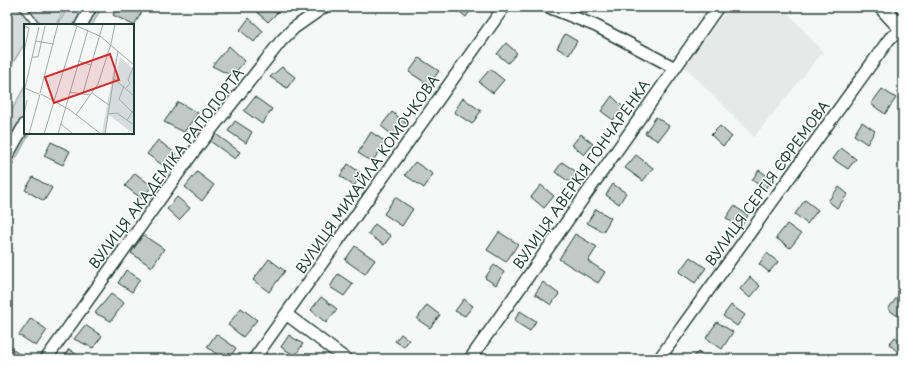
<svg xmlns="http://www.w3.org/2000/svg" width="910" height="366" font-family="'Playpen Sans',sans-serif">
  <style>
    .built { fill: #e6e9e8 }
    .green { fill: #d6dcdb; stroke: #7a8c88 }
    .building { fill: #c0c9c6; stroke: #1f3d34 }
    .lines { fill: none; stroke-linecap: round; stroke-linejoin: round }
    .lane-casing { stroke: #1f3d34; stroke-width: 8 }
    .street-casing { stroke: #1f3d34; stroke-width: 14 }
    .secondary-casing { stroke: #1f3d34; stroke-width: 18 }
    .lane { stroke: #fff; stroke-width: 5.5 }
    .street { stroke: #fff; stroke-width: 11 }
    .secondary { stroke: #fff; stroke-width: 15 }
    .labels { text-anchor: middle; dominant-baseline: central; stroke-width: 3; stroke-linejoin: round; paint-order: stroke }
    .street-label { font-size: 14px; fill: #1f3d34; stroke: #fff }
    .inset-road { fill: none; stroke: #a0ada9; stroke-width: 1 }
    .view { fill: #d62828; fill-opacity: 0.15; stroke: #d62828; stroke-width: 2 }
    .inset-edge { fill: none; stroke: #1f3d34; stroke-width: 2 }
  </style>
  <rect width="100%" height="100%" fill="#f6f7f7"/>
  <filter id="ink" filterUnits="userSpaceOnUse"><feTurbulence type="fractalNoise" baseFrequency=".025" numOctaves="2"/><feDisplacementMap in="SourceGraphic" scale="8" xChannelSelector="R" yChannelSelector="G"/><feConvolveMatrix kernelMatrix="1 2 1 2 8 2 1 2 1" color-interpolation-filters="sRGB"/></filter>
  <g filter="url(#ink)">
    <path class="built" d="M729,7h54l40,45 -69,85 -70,-71z"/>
    <path class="green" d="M7,7h59l-10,17 -31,1v18l-18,30z
      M68,7h34l-10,18h-34z
      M25,86v47h5l-23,42v-56z"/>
    <path class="building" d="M117,7h21l5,3 -10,17v-2l-20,-10z
      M255,7h24l2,2 -13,13 -15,-14z
      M456,7h17l-7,10 -11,-9z
      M249,18l14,13 -9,11 -14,-12z
      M565,34l12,7 -8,14 -12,-7z
      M506,43l11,10 -9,10 -11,-9z
      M229,46l16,15 -13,15 -20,-10z
      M419,58l20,13 -10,14 -20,-13z
      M282,67l13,10 -8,11 -17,-11z
      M490,69l14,11 -11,13 -14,-11z
      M882,89l14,9 -11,16 -14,-10z
      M612,96l12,12 -11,12 -12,-9z
      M255,97l17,12 -10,15 -18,-13z
      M463,98l18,13 -9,13 -18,-12z
      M178,102l20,11 -14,19 -20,-10z
      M392,112l14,11 -11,14 -14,-11z
      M656,117l13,9 -11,15 -13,-8z
      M235,121l17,11 -6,11 -18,-12z
      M862,122l13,9 -8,13 -13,-9z
      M720,126l12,11 -9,9 -12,-11z
      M371,132l15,10 -14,20 -14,-9z
      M216,134l24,18 -5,7 -25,-18z
      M581,134l12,10 -9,11 -12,-10z
      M158,140l18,14 -11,13 -18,-13z
      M51,142l19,9 -7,14 -19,-9z
      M841,148l15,11 -8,10 -15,-10z
      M636,155l17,13 -10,13 -18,-13z
      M415,162l18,12 -9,14 -19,-13z
      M562,162l16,11 -7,10 -16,-11z
      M348,164l14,10 -8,12 -14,-10z
      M759,170l13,9 -7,10 -13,-9z
      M197,172l17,13 -12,16 -17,-14z
      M135,173l17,13 -10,13 -17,-13z
      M33,177l19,11 -8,13 -19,-11z
      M613,184l13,9 -7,11 -13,-9z
      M541,185l13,11 -10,12 -13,-11z
      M839,187l9,7 -11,14 -9,-7z
      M177,197l13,11 -11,12 -12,-11z
      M395,197l18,12 -11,17 -18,-12z
      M805,200l13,10 -11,14 -12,-10z
      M734,206l14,9 -8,13 -14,-10z
      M596,209l15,9 -8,14 -16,-9z
      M375,224l16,12 -7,9 -16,-11z
      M787,224l14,10 -11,14 -14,-10z
      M499,232l19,12 -12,18 -19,-12z
      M575,234l22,13 -9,14 17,11 -7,11 -39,-24z
      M143,235l21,14 -12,18 -21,-14z
      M355,246l20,14 -10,14 -20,-14z
      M767,253l11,9 -9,10 -10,-8z
      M690,257l16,11 -11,15 -16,-11z
      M269,259l16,12 -16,21 -16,-12z
      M494,265l10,7 -8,13 -11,-7z
      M126,270l14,9 -8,13 -14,-9z
      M338,274l15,10 -9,12 -14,-9z
      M750,277l10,9 -10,12 -10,-9z
      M543,282l16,12 -8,11 -16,-11z
      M111,294l13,9 -13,18 -16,-8z
      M898,296l5,4v12l-4,5 -11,-8z
      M321,297l16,12 -11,14 -15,-13z
      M464,299l9,7 -8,10 -10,-5z
      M427,305l13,10 -10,13 -13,-9z
      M731,305l14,10 -8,11 -14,-10z
      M241,308l16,12 -14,17 -15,-12z
      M520,311l16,10 -6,10 -16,-10z
      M31,318l16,12 -11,16 -17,-11z
      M717,322l16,10 -11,17 -16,-11z
      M85,325l17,11 -9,12 -19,-9z
      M216,334l20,14 -7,11h-6l-16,-12z
      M401,334l8,6 -5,7 -9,-6z
      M289,335l14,9 -8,12 -14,-9z
      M895,337l8,6v9l-2,3 -12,-11z
      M9,347l16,11v1h-18z
      M69,349l14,10h-21z
      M698,352l9,7h-15z"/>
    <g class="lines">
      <defs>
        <path id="lane" d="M22,7l15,18"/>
        <path id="street" d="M548,7l48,19 79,42
          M81,25l10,-18
          M7,156l18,-32
          M286,314l60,45
          M46,359l149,-209 86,-109 13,-13 30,-21
          M254,359l250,-352
          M470,359l248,-352
          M659,359l231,-321 13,-8"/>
        <path id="secondary" d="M882,7l21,23"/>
      </defs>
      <use href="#lane" class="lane-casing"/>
      <use href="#street" class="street-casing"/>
      <use href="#secondary" class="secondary-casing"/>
      <use href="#lane" class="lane"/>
      <use href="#street" class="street"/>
      <use href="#secondary" class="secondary"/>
    </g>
  </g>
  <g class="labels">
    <g class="street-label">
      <text transform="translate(166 168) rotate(-53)">ВУЛИЦЯ АКАДЕМІКА РАПОПОРТА</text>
      <text transform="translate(367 174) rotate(-55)">ВУЛИЦЯ МИХАЙЛА КОМОЧКОВА</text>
      <text transform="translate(581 174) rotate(-55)">ВУЛИЦЯ АВЕРКІЯ ГОНЧАРЕНКА</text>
      <text transform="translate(767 183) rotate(-54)">ВУЛИЦЯ СЕРГІЯ ЄФРЕМОВА</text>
    </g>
  </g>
  <g transform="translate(24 24)">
    <rect width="110" height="110" fill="#f6f7f7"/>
    <path d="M93,27l-3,29 6,-23 14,13v64l-25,-19 -4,19 -3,-1z" fill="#d6dcdb"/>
    <path class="inset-road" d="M48,0l28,12 34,29M0,2l5,2 -5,24M11,17l19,3M87,20l4,-20M8,33h6l7,-31M54,37l13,4M89,54l21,18M100,62l-5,13 15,15M0,64l15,6M1,64l14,-61M102,64l4,-5 -2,-3 6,-15M45,68l21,3M16,69l18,-69M59,69l20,-69M68,69l17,12M17,70l29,16 31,24M0,90l3,-14M84,90l9,-1 17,12M52,91l22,-31 13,-40M103,96l7,-11M37,100l12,10M5,110l11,-40M20,110l33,-108M34,110l30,-104M81,110l13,-83"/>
    <path class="view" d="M86,30l9,26 -65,23 -9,-26z"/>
    <rect width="110" height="110" class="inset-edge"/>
  </g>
  <rect width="910" height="366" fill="none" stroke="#fff" stroke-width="24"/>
  <rect x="12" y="12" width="886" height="342" fill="none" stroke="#1f3d34" stroke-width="1.5" filter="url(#ink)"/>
</svg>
